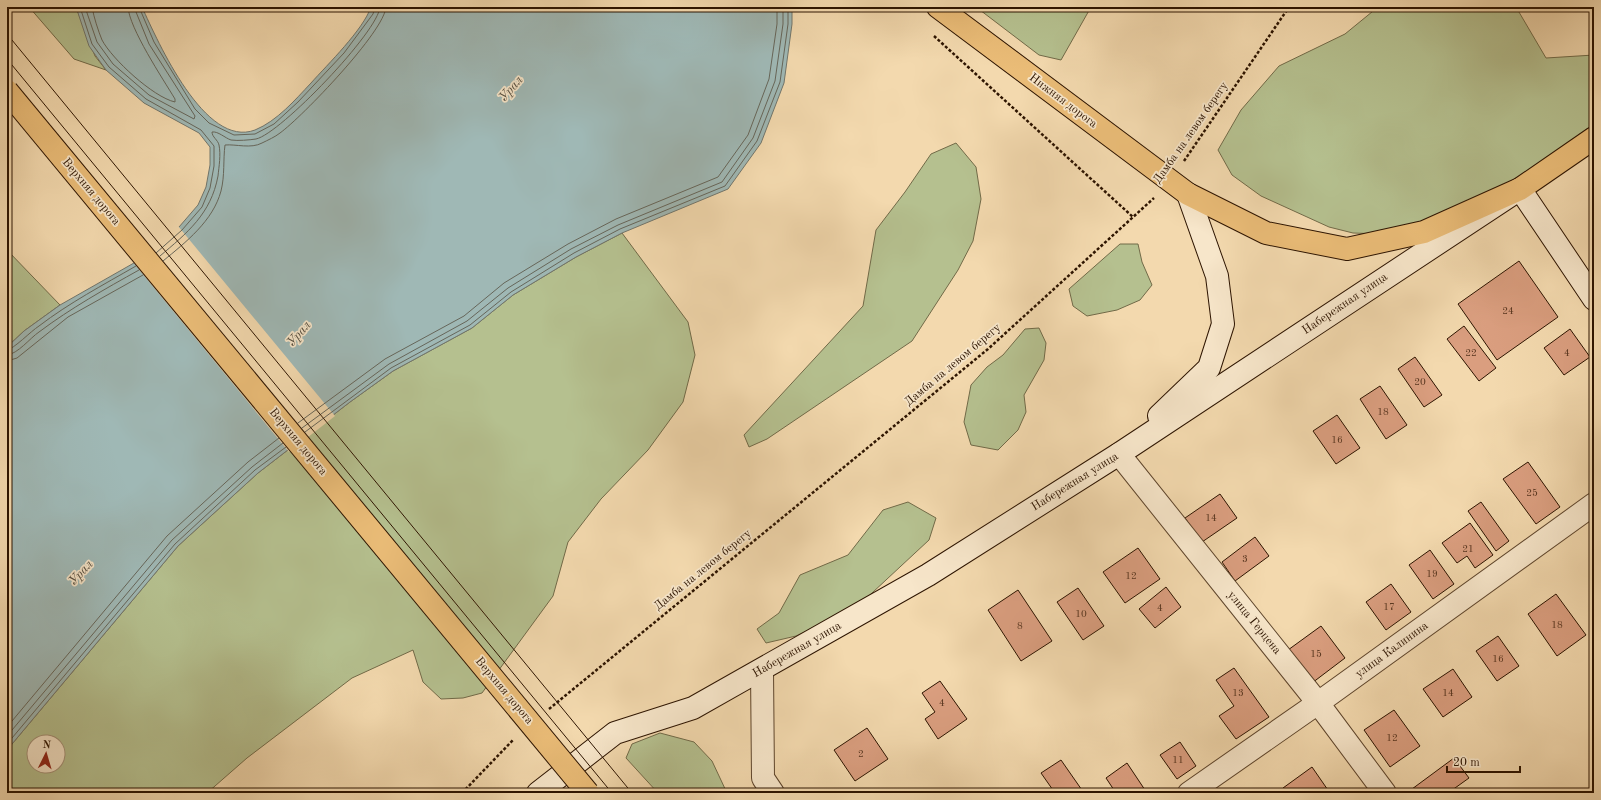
<svg xmlns="http://www.w3.org/2000/svg" width="1601" height="800" font-family="'Old Standard TT',serif">
  <style>
    .green { fill: #b5c08f; stroke: #716a48; fill-rule: evenodd }
    .water { fill: #9fb8b5; stroke: #71766d }
    .pier { fill: #f3d9ae }
    .lines { fill: none; stroke-linecap: round; stroke-linejoin: round }
    .shore { stroke: #66665a; stroke-width: 1 }
    .building { fill: #da9e7f; stroke: #2d1400 }
    .street-casing { stroke: #5e452c; stroke-width: 24 }
    .secondary-casing { stroke: #2d1400; stroke-width: 24 }
    .primary-casing { stroke: #2d1400; stroke-width: 24 }
    .path { stroke: #2d1400; stroke-width: 2.5; stroke-dasharray: 3 2; stroke-linecap: butt }
    .street { stroke: #f7e6ca; stroke-width: 22 }
    .secondary { stroke: #f7e6ca; stroke-width: 22 }
    .primary { stroke: #eabc77; stroke-width: 22 }
    .tram { stroke: #2d1400; stroke-width: 1 }
    .primary-bridge-casing { stroke: #2d1400; stroke-width: 24; stroke-linecap: butt }
    .primary-bridge { stroke: #eabc77; stroke-width: 22 }
    .labels { text-anchor: middle; dominant-baseline: central; stroke-width: 3.5; stroke-linejoin: round; paint-order: stroke }
    .number-label { font-size: 10px; fill: #583620 }
    .street-label { font-size: 12px; fill: #2d1400; stroke: #f7e6ca }
    .water-label { font-size: 13px; font-style: italic; fill: #554d3f; stroke: #f7e6ca }
  </style>
  <rect width="100%" height="100%" fill="#f3d9ae"/>
  <filter id="stains"><feTurbulence type="fractalNoise" baseFrequency=".005" numOctaves="4"/><feColorMatrix values="0 0 0 0 .2 0 0 0 0 .09 0 0 0 0 .02 0 0 0 .5 -.17"/></filter>
  <radialGradient id="worn" r=".72"><stop offset=".6" stop-color="#630" stop-opacity="0"/><stop offset="1" stop-color="#630" stop-opacity=".3"/></radialGradient>
  <path class="green" d="M29,7h47l19,49 11,14 -32,-11z
    M976,7h115l-30,53 -22,-5z
    M1378,7h138l30,51 48,-3v69l-81,58 -63,32 -68,20 -29,-1 -24,-6 -68,-31 -29,-21 -14,-25 23,-40 38,-44 66,-32z
    M956,143l20,24 5,32 -8,42 -15,29 -46,71 -145,98 -18,8 -5,-12 119,-129 13,-76 29,-38 26,-38z
    M622,233l66,89 7,33 -12,47 -35,48 -47,49 -33,43 -15,54 -71,97 -19,5 -22,1 -18,-17 -10,-32 -61,28 -105,80 -40,35h-200v-43l171,-204 80,-73 92,-71 43,-31 79,-43 41,-33 63,-38zM34,742h24v24h-24z
    M1120,244h18l4,18 10,23 -12,15 -23,10 -30,6 -14,-10 -4,-17z
    M7,250l53,55 -36,26 -17,16z
    M1039,328l7,15 -2,17 -20,35 2,17 -8,18 -20,20 -27,-5 -7,-23 7,-37 16,-18 16,-12 22,-26z
    M908,502l28,16 -7,22 -71,66 -62,30 -30,7 -9,-14 22,-16 21,-38 48,-20 35,-45z
    M660,733l34,9 18,19 15,32h-69l-32,-35 6,-14z"/>
  <path class="water" d="M76,7h66c16,35 63,142 113,123 22,-9 40,-30 56,-47 17,-19 52,-53 60,-76h421v17l-8,59 -23,60 -33,46 -106,44 -46,24 -63,38 -41,33 -79,43 -43,31 -92,71 -80,73 -171,204v-403l17,-16 36,-26 88,-50 31,-28 19,-22 8,-18 4,-22v-18l-11,-14 -55,-30 -38,-33 -17,-24z"/>
  <path class="pier" d="M178,226l157,190 -46,36 -157,-191 15,-8z"/>
  <g class="lines">
    <path class="shore" d="M80,7l12,37 17,23 37,32 55,31 13,16v20l-4,22 -8,19 -20,23 -26,23
      M85,7l12,35 16,22 36,31 45,24 1,-3 -46,-72 -15,-37
      M92,7c2,11 6,23 10,33 10,19 51,57 73,62v-3c-12,-20 -46,-71 -47,-92
      M139,7l15,35 41,67 14,14 25,12 21,-1 19,-10 24,-22 46,-49 29,-39 2,-7
      M160,256c27,-23 51,-42 58,-80 1,-10 3,-21 1,-31 -1,-5 -7,-8 -7,-13 6,-1 13,6 19,8 7,1 18,0 25,-1 24,-5 123,-108 124,-132
      M163,261c23,-19 50,-40 58,-70 4,-16 2,-31 4,-46 11,-1 26,4 37,-2 6,-3 13,-6 18,-10 22,-16 105,-102 106,-126
      M7,350c7,-1 24,-19 32,-24 30,-23 64,-41 97,-60
      M7,355c11,-1 23,-17 32,-23 32,-24 66,-43 100,-62
      M7,361l10,-3 51,-41 75,-42
      M298,423l87,-64 79,-43 40,-33 64,-39 48,-25 102,-42 30,-42 21,-56 8,-55v-17
      M302,428l87,-64 78,-43 41,-33 63,-39 47,-24 104,-43 31,-44 22,-57 8,-57v-17
      M305,432l86,-64 79,-43 41,-33 63,-39 46,-24 105,-43 32,-45 23,-59 8,-58v-17
      M7,727l160,-191 81,-74 31,-24
      M7,736l165,-196 80,-73 31,-24
      M7,744l168,-200 80,-74 31,-23"/>
  </g>
  <path class="building" d="M1519,261l39,56 -61,43 -39,-56z
    M1464,326l32,42 -17,13 -32,-42z
    M1570,329l20,28 -26,18 -20,-27z
    M1415,357l27,38 -18,12 -26,-38z
    M1380,386l27,39 -21,14 -26,-40z
    M1337,415l23,33 -24,16 -23,-33z
    M1528,462l32,45 -24,17 -33,-45z
    M1220,494l17,24 -35,24 -17,-24z
    M1481,502l28,39 -13,10 -28,-40z
    M1470,523l23,32 -18,13 -8,-12 -10,7 -15,-20z
    M1255,537l14,19 -34,25 -13,-19z
    M1138,548l22,31 -35,24 -22,-31z
    M1430,550l24,34 -21,15 -24,-34z
    M1391,584l20,28 -25,18 -20,-28z
    M1166,587l15,20 -26,21 -16,-19z
    M1078,588l26,38 -21,14 -26,-38z
    M1018,590l34,51 -31,20 -33,-51z
    M1556,594l30,41 -29,21 -29,-42z
    M1321,626l24,32 -33,25 -24,-33z
    M1498,636l21,30 -22,15 -21,-30z
    M1234,668l35,49 -33,22 -17,-23 15,-10 -18,-26z
    M1453,669l19,28 -29,20 -20,-28z
    M940,681l27,38 -29,20 -13,-20 10,-7 -13,-19z
    M1394,710l26,36 -30,21 -26,-37z
    M867,728l21,31 -33,22 -21,-31z
    M1180,742l16,24 -19,13 -17,-24z
    M1454,758l15,20 -21,15h-33l-3,-4z
    M1061,760l23,33h-29l-14,-20z
    M1127,763l20,30h-31l-10,-15z
    M1312,767l18,26h-43l-4,-5z"/>
  <g class="lines">
    <defs>
      <path id="street" d="M1119,454l199,249 67,90
        M762,670l1,108 10,15
        M1189,793l129,-90 276,-199"/>
      <path id="secondary" d="M1159,416l50,-48 14,-44 -6,-48 -29,-82
        M538,793l77,-60 78,-25 235,-133 191,-121 401,-265 74,110"/>
      <path id="primary" d="M938,7l250,187 78,39 81,16 77,-17 96,-43 74,-51"/>
    </defs>
    <use href="#street" class="street-casing"/>
    <use href="#secondary" class="secondary-casing"/>
    <use href="#primary" class="primary-casing"/>
    <path class="path" d="M934,36l199,181
      M1184,161l105,-154
      M549,709l439,-360 166,-151
      M462,793l51,-53"/>
    <use href="#street" class="street"/>
    <use href="#secondary" class="secondary"/>
    <use href="#primary" class="primary"/>
    <path class="tram" d="M7,34l625,759
      M7,59l605,734"/>
    <defs>
      <path id="primary-bridge" d="M7,91l581,702"/>
    </defs>
    <use href="#primary-bridge" class="primary-bridge-casing"/>
    <use href="#primary-bridge" class="primary-bridge"/>
  </g>
  <g class="labels">
    <g class="number-label">
      <text x="1508" y="311">24</text>
      <text x="1471" y="353">22</text>
      <text x="1567" y="353">4</text>
      <text x="1420" y="382">20</text>
      <text x="1383" y="412">18</text>
      <text x="1337" y="440">16</text>
      <text x="1532" y="493">25</text>
      <text x="1211" y="518">14</text>
      <text x="1468" y="549">21</text>
      <text x="1245" y="559">3</text>
      <text x="1432" y="574">19</text>
      <text x="1131" y="576">12</text>
      <text x="1389" y="607">17</text>
      <text x="1160" y="608">4</text>
      <text x="1081" y="614">10</text>
      <text x="1557" y="625">18</text>
      <text x="1020" y="626">8</text>
      <text x="1316" y="654">15</text>
      <text x="1498" y="659">16</text>
      <text x="1238" y="693">13</text>
      <text x="1448" y="693">14</text>
      <text x="942" y="703">4</text>
      <text x="1392" y="738">12</text>
      <text x="861" y="754">2</text>
      <text x="1178" y="760">11</text>
    </g>
    <g class="street-label">
      <text transform="translate(1063 101) rotate(37)">Нижняя дорога</text>
      <text transform="translate(1191 133) rotate(-55)">Дамба на левом берегу</text>
      <text transform="translate(91 192) rotate(50)">Верхняя дорога</text>
      <text transform="translate(1345 304) rotate(-34)">Набережная улица</text>
      <text transform="translate(953 365) rotate(-40)">Дамба на левом берегу</text>
      <text transform="translate(298 442) rotate(50)">Верхняя дорога</text>
      <text transform="translate(1075 482) rotate(-32)">Набережная улица</text>
      <text transform="translate(703 570) rotate(-39)">Дамба на левом берегу</text>
      <text transform="translate(1254 623) rotate(51)">улица Герцена</text>
      <text transform="translate(797 650) rotate(-30)">Набережная улица</text>
      <text transform="translate(1392 650) rotate(-36)">улица Калинина</text>
      <text transform="translate(504 691) rotate(50)">Верхняя дорога</text>
    </g>
    <g class="water-label">
      <text transform="translate(511 89) rotate(-49)">Урал</text>
      <text transform="translate(299 334) rotate(-49)">Урал</text>
      <text transform="translate(81 573) rotate(-47)">Урал</text>
    </g>
  </g>
  <rect width="1601" height="800" fill="none" stroke="#f3d9ae" stroke-width="24"/>
  <rect x="8" y="8" width="1585" height="784" fill="none" stroke="#2d1400" stroke-width="2"/>
  <rect x="12" y="12" width="1577" height="776" fill="none" stroke="#2d1400"/>
  <g transform="translate(46 754) rotate(5)"><circle r="19" fill="#f7e6ca" stroke="#a69279"/>
  <path d="M0-3L7 15L0 10L-7 15Z" fill="#8f2418"/>
  <text y="-6" font-size="11" font-weight="bold" text-anchor="middle" fill="#2d1400">N</text>
  </g>
  <path d="M1447 766v6h73v-6" fill="none" stroke="#2d1400" stroke-width="2"/>
  <text x="1453" y="766" font-size="12" fill="#2d1400" stroke="#f7e6ca" stroke-width="3" paint-order="stroke">20 m</text>
  <rect width="100%" height="100%" filter="url(#stains)"/>
  <rect width="100%" height="100%" fill="url(#worn)"/>
</svg>
